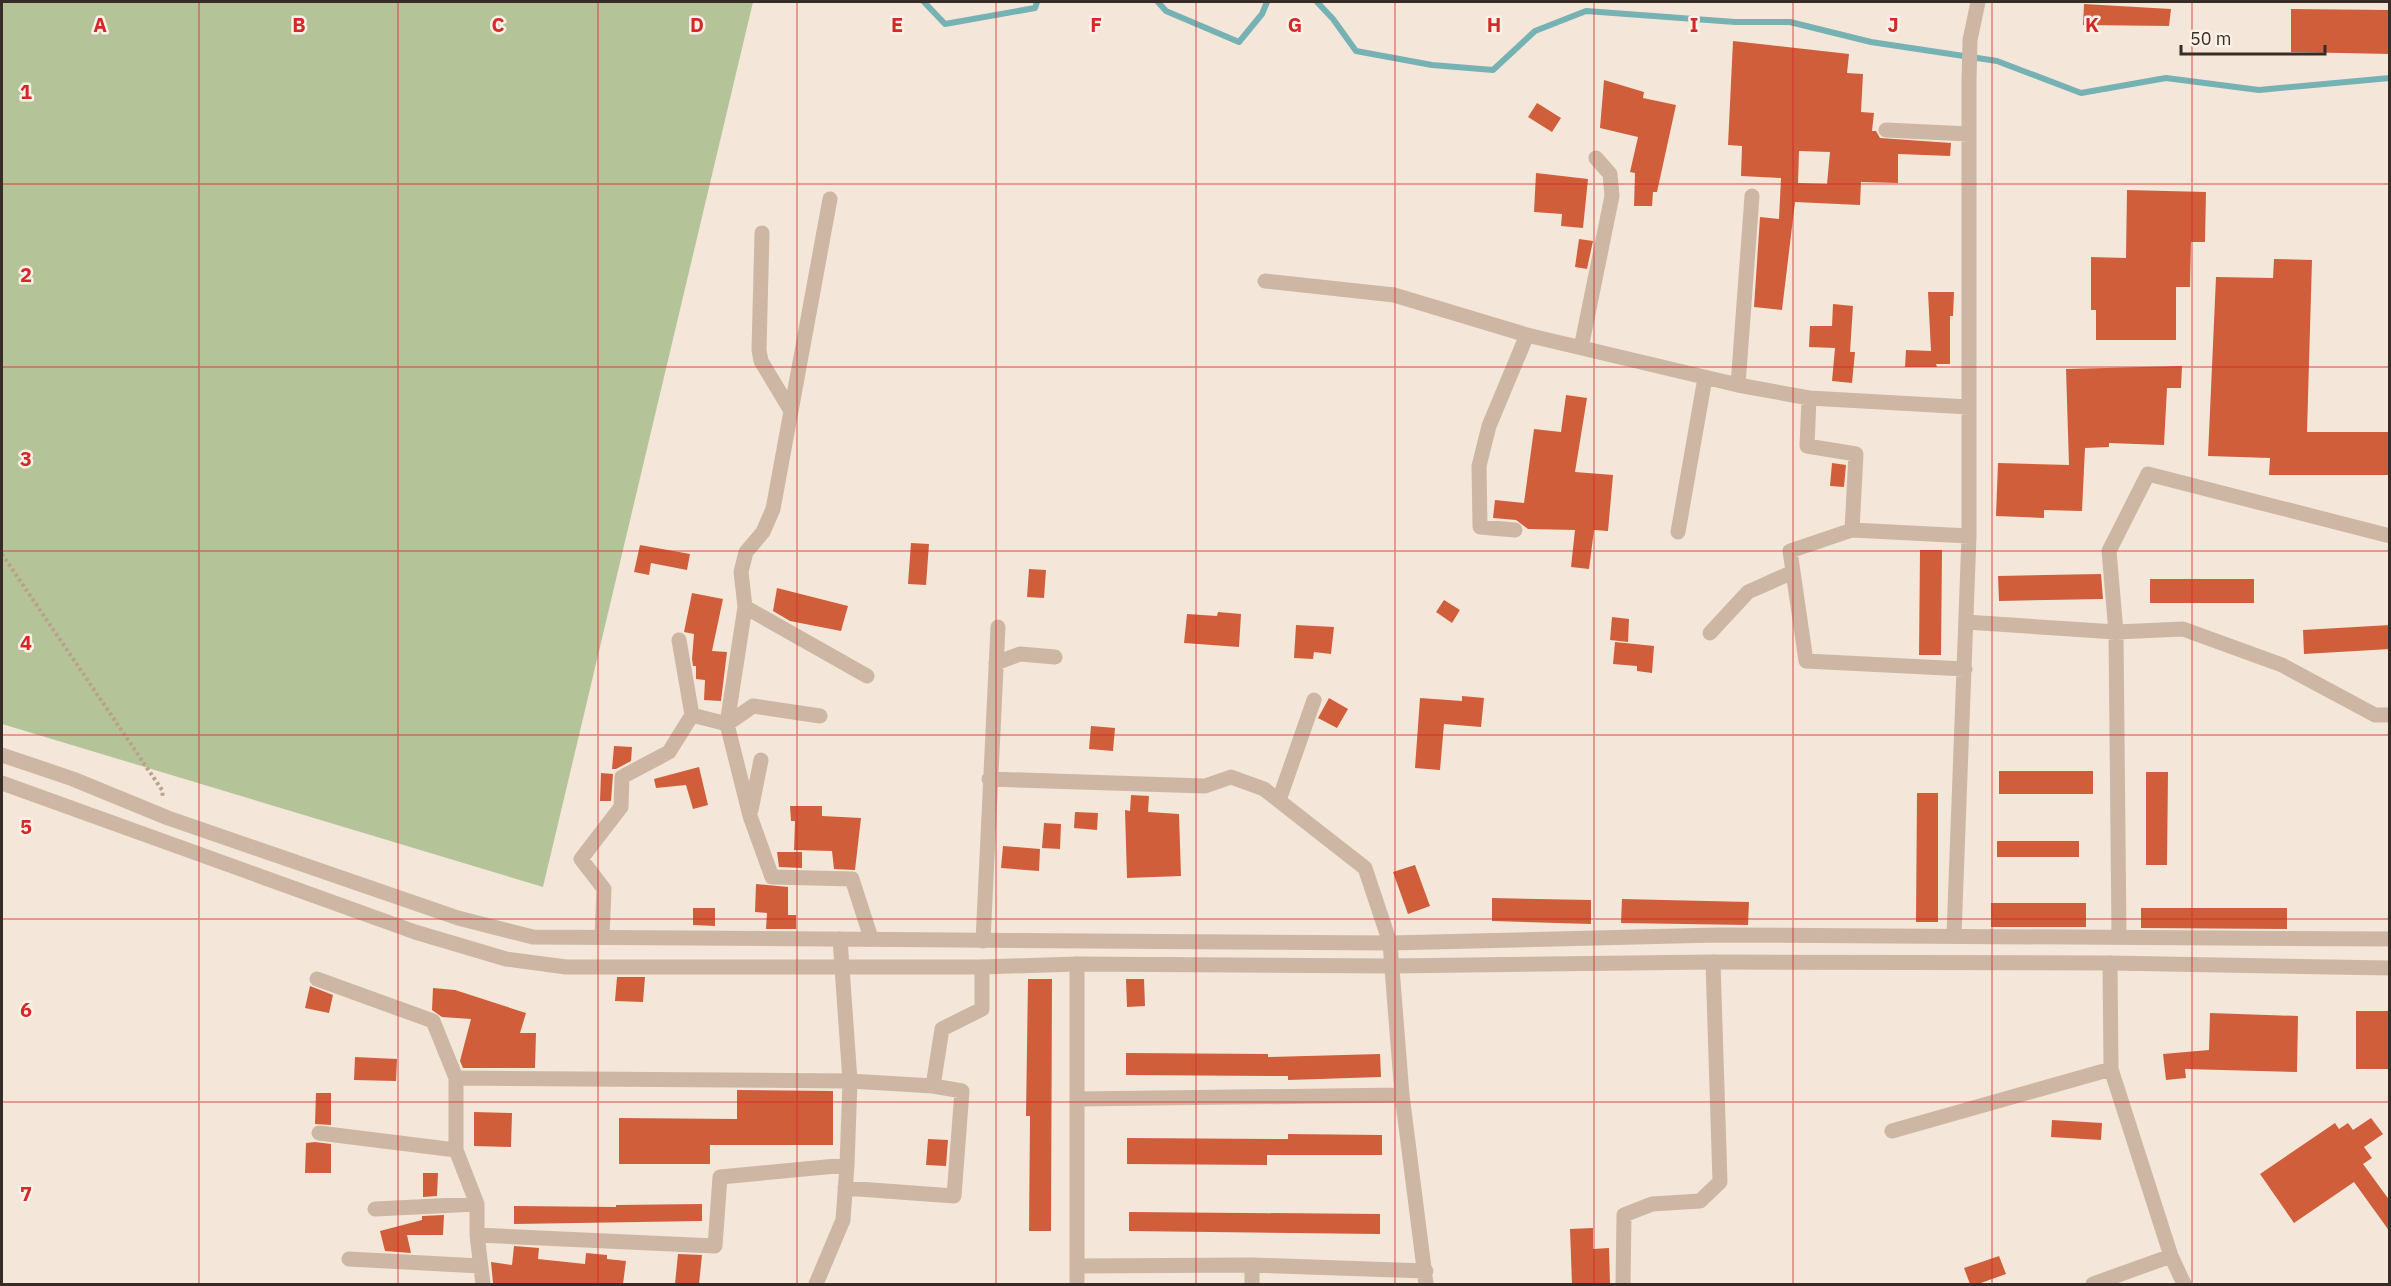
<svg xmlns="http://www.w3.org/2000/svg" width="2391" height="1286" font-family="'IBM Plex Sans',sans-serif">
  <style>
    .green { fill: #b5c498 }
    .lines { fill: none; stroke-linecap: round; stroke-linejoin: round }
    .stream { stroke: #76b1b3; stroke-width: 6 }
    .building { fill: #d15e3a; fill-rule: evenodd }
    .path { stroke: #b9a18e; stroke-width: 4; stroke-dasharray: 3 3; stroke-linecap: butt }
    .minor { stroke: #cdb7a4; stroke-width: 15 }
    .tertiary { stroke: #cdb7a4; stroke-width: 15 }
    .grid { fill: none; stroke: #d62828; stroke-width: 1.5; stroke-opacity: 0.55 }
    .grid-label { font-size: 20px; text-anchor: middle; font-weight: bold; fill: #d62828; stroke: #fbf1e6; stroke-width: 5; stroke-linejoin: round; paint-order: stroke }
  </style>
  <rect width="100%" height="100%" fill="#f4e7d9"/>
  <path class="green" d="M2,2h751l-210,885 -541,-163z"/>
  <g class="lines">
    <path class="stream" d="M924,2l21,22 90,-16 2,-6
      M1158,2l8,9 73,31 23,-28 5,-12
      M1317,2l16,17 23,32 76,14 61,5 42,-39 51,-20 149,11h55l81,20 126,19 84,32 85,-15 93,12 131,-12"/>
  </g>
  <path class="building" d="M2084,4l87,5 -2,17 -86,-1z
    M2291,9l99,1v44l-99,-2z
    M1733,41l116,13 -2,19 16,1 -2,38 13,1 -2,18h4l4,7 71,5 -1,13 -52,-2v29l-37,-1 -1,23 -65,-3 -13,108 -28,-3 6,-90 19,2 2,-41 -40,-2 1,-30 -14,-1zM1799,151l31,1 -3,32 -29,-1z
    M1604,80l40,12 -1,6 33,7 -19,87h-4l-1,14h-18l1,-33 -5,-1 8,-35 -38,-9z
    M1537,103l24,15 -9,14 -24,-15z
    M1536,173l52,6 -5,49 -22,-2 1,-12 -28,-2z
    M2127,190l79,2 -1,50h-14l-1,45h-14v53h-80v-30h-5v-53l35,1z
    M1579,239l14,2 -6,28 -12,-2z
    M2274,259l38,1 -5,172h83v43h-121l1,-17 -62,-2 8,-179 57,1z
    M1928,292h26l-1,24h-3v48h-14l1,3h-32l1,-17 25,1z
    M1833,304l20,2 -3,46h5l-3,31 -20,-2 3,-33 -26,-1 1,-21h22z
    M2182,366l-1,22h-14l-3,57 -55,-2v4l-24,1 -3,63 -38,-1v8l-48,-2 2,-53 71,2 -3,-96z
    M1566,395l21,3 -12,74 38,3 -5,56 -14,-1 -5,39 -18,-2 4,-37 -47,-1 -12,-9 -23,-2 2,-18 29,3 10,-74 27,3z
    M1832,463l14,2 -2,22 -14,-1z
    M911,543l18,1 -3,41 -18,-1z
    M640,545l50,9 -3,16 -36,-7 -2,12 -15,-3z
    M1920,550h22l-1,105h-22z
    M1029,569l17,1 -2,28 -17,-1z
    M2101,574l2,25 -104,2 -1,-25z
    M2150,579h104v24h-104z
    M777,588l71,18 -7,25 -51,-10 -17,-10z
    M692,593l31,6 -11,52 15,1 -6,49 -17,-1 1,-20 -9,-1v-13h-3l-1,-7 2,-25 -10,-2z
    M1444,600l16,10 -8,13 -16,-11z
    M1218,612l23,2 -2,33 -55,-4 3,-29 30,2z
    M1612,617l17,2 -1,23 -18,-2z
    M1296,625l38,2 -3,27 -17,-2 -1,7 -19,-1z
    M2390,625v24l-86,5 -1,-24z
    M1615,642l39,4 -2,27 -15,-2v-5l-24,-2z
    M1462,696l22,2 -3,29 -37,-3 -4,46 -25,-2 5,-70 42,3z
    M1329,698l19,11 -11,19 -19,-10z
    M1091,726l24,2 -2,23 -24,-2z
    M614,746l18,1 -1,14 -15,8h-4z
    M699,767l9,38 -15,4 -7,-24 -30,3 -2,-9z
    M1999,771h94v23h-94z
    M2146,772h22l-1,93h-21z
    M601,773l12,1 -2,27h-11z
    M1917,793h21v129h-22z
    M1131,795l18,1 -1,16 31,2 2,62 -54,2 -2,-68 5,1z
    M790,806h32v10l39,2 -6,52 -21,-1 -2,-18 -38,-1 1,-29h-4z
    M1075,812l23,1 -1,17 -23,-2z
    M1044,823l17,1 -1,25 -18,-1z
    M1997,841h82v16h-82z
    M1003,846l37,3 -1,22 -38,-3z
    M777,852h25v16l-23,-1z
    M1415,865l15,41 -22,8 -15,-42z
    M756,884l32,3v28h8v14h-30l1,-16 -12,-1z
    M1492,898l99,2v24l-99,-3z
    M1622,899l127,3 -1,23 -127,-2z
    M1991,903h95v24h-95z
    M693,908h22v18l-22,-1z
    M2141,908h146v21l-146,-1z
    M617,977h28l-2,25 -28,-1z
    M1028,979h24l-1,252h-22l1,-115h-4z
    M1126,979h18l1,27 -18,1z
    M310,986l23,9 -4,18 -24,-5z
    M433,988l22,2 71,23 -6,20h16l-1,35h-72l-3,-7 11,-42 -29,-2 -10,-7z
    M2356,1011h34v58h-34z
    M2210,1013l88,3 -1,56 -112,-3 1,9 -20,2 -3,-26 46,-4z
    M1126,1053l142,1v3l112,-3 1,23 -93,3v-4l-162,-1z
    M355,1057l42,2 -1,22 -42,-1z
    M737,1090l96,1v54h-123v19h-91v-46l118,1z
    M316,1093h15v32l-16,-1z
    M474,1112l38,1 -1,34 -37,-1z
    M2371,1118l12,16 -19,13 8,11 -9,6 27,37v31l-36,-50 -60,41 -34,-49 75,-51 4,6 9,-6 5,7z
    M2052,1120l50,3 -1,17 -50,-3z
    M1288,1134l94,1v20h-115v10l-140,-1v-26l161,1z
    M928,1139l20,1 -2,26 -20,-1z
    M315,1142l16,2v29h-26l1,-30z
    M423,1173h15l-1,23 -14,1z
    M702,1204v17l-188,3v-18l102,1v-2z
    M1129,1212l251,2v20l-251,-3z
    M444,1215l-1,20h-36l4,18 -26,-2 -5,-20 42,-11v-4z
    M1593,1228v21l16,-1 1,36h-38l-2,-55z
    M514,1246l25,2 -1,11 47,5 1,-11 21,2v4l19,2 -3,23 -130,-1 -2,-21 21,3z
    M678,1254l24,1 -3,29h-24z
    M1999,1256l7,18 -28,10h-8l-6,-16z"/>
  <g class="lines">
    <path class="path" d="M2,554l160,236 1,8"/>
    <path class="minor" d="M1886,130l83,4
      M830,199l-57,310 -10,23 -17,20 -5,20 4,35 -18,117 23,92 22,61 80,2 19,59
      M762,233l-3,117 2,11 30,50
      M1265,281l129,14 133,40
      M1581,348l31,-152 -2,-22 -14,-16
      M1738,385l14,-189
      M1809,398l-2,48 49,8 -4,76
      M1515,530l-35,-3 -1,-61 10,-40 38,-91 211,50 71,13 160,9
      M1678,532l27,-154
      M745,607l122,69
      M1966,622l150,10 67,-3 99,36 93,50h15
      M1710,633l38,-41 45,-20
      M996,663l24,-9 35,3
      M1965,669l-159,-8 -16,-110 62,-21 117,6
      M692,715l35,9 26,-18 67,10
      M989,779l216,7 26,-9 33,12 101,79 25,75 12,152 24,189
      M1279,800l35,-100
      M751,810l10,-50
      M1954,935l15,-399v-455l1,-41 8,-38
      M602,937l2,-48 -23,-30 40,-52 1,-30 47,-25 23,-37 -13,-75
      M2119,937l-3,-305 -7,-81 39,-77 242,62
      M983,941l15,-314
      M2110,963l1,106 60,187 13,28
      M1077,964v320
      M317,979l116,42 23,57v72l21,54v31l6,49
      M456,1078l394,3 83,5 29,5 -8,105 -109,-8
      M933,1086l9,-57 40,-20v-42
      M1079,1099l323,-4
      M1892,1131l219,-62
      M319,1133l137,17
      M375,1209l102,-5
      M477,1235l238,11 5,-69 127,-12
      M349,1259l131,7
      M1252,1265v19
      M1077,1266l175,-1 174,6
      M816,1284l27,-64 4,-55 3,-84 -10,-142
      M1623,1284l1,-69 28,-11 48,-3 20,-19 -7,-220
      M2093,1284l78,-28"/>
    <path class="tertiary" d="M2,755l71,24 95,39 290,100 75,19 857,6 328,-8 672,4
      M2,783l413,149 91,27 60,8h416l95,-3 315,2 321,-4 397,1 280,5"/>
  </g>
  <path class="grid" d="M199,2v1282M398,2v1282M598,2v1282M797,2v1282M996,2v1282M1196,2v1282M1395,2v1282M1594,2v1282M1793,2v1282M1992,2v1282M2192,2v1282M2,184h2388M2,367h2388M2,551h2388M2,735h2388M2,919h2388M2,1102h2388"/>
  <g class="grid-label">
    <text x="100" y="32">A</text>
    <text x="299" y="32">B</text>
    <text x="498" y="32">C</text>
    <text x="697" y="32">D</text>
    <text x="897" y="32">E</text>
    <text x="1096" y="32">F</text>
    <text x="1295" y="32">G</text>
    <text x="1494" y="32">H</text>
    <text x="1694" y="32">I</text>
    <text x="1893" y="32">J</text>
    <text x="2092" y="32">K</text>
    <text x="26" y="99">1</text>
    <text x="26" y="282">2</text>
    <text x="26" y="466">3</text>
    <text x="26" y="650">4</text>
    <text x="26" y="834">5</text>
    <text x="26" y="1017">6</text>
    <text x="26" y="1201">7</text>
  </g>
  <rect width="2391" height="1286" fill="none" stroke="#382c26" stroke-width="6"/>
  <path d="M2181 45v9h144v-9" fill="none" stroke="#382c26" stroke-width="3"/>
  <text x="2190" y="45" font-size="18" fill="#382c26" stroke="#fbf1e6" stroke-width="4.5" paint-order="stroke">50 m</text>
</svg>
